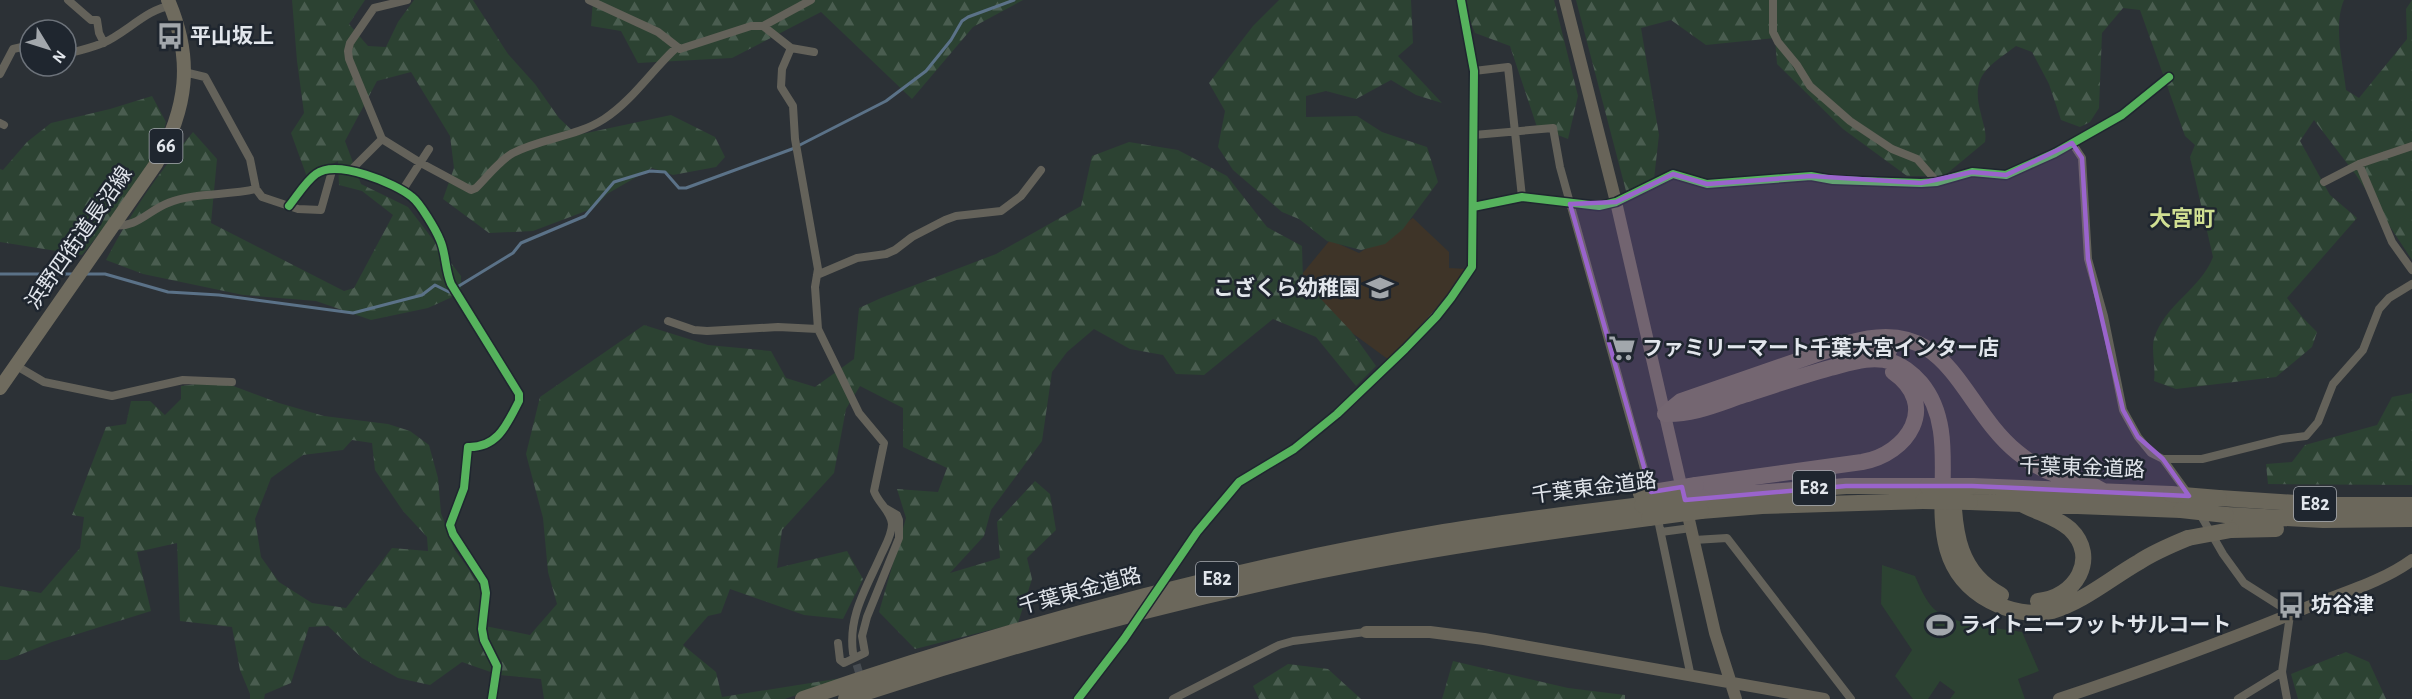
<svg xmlns="http://www.w3.org/2000/svg" width="2412" height="699" font-family="'Alegreya Sans','Noto Sans JP',sans-serif">
  <style>
    .education { fill: #3e3428 }
    .grass { fill: #2c4232 }
    .forest { fill: url(#forest-firs); fill-rule: evenodd }
    .lines { fill: none; stroke-linecap: round; stroke-linejoin: round }
    .stream { stroke: #5b7288; stroke-width: 3 }
    .street-tunnel { stroke: #474c51; stroke-width: 8; stroke-dasharray: 8 4; stroke-linecap: butt }
    .street { stroke: #64625a; stroke-width: 8 }
    .secondary { stroke: #686459; stroke-width: 12 }
    .primary { stroke: #6f6b5e; stroke-width: 14 }
    .highway { stroke: #6b675b; stroke-width: 16 }
    .highway-bridge { stroke: #6b675b; stroke-width: 16 }
    .cycleway-casing { stroke: #1f262f; stroke-width: 11 }
    .cycleway { stroke: #56b35d; stroke-width: 8 }
    .marked { fill: #9a64cc; fill-opacity: 0.2; stroke: #9a64cc; stroke-width: 4.5; stroke-linejoin: round }
    .labels { text-anchor: middle; dominant-baseline: central; stroke-width: 5; stroke-linejoin: round; paint-order: stroke }
    .shield { fill: #1f262f; stroke: #a8acb3; stroke-width: 1.5 }
    .shield-label { font-size: 20px; font-weight: bold; fill: #e2e6ec }
    .poi-label { font-size: 21px; font-weight: bold; fill: #e2e6ec; stroke: #1f262f; text-anchor: start }
    .street-label { font-size: 21px; fill: #e2e6ec; stroke: #1f262f }
    .neighbourhood-label { font-size: 22px; font-weight: bold; fill: #d0df92; stroke: #1f262f }
  </style>
  <defs>
    <pattern id="forest-firs" width="22" height="20" patternUnits="userSpaceOnUse" patternTransform="scale(1.5)"><rect width="22" height="20" fill="#2c4232"/><path d="M5 1l3.5 6h-7zM16 11l3.5 6h-7z" fill="#4a5d50"/></pattern>
  </defs>
  <rect width="100%" height="100%" fill="#2c3136"/>
  <path class="education" d="M1413,218l36,34v16l18,1 -19,29 -59,62 -60,-44 -31,-37 32,-39 29,13z"/>
  <path class="grass" d="M1882,565l33,11c5,11 10,24 19,33 17,16 65,19 88,23l17,39 -21,8 7,20h-75l5,-7 -15,-11 -12,18h-15l-18,-23 17,-26 -31,-46z"/>
  <path class="forest" d="M292,0h73l-16,24 19,22 18,1 12,-25 16,-22h59l35,54 27,30 24,34 18,17 94,-20 44,22 10,20 -9,10 -43,8 -21,-7 -45,26 -13,14 -61,23 -44,2 -46,-34 11,-31 -4,-32 -39,-64 -34,9 -32,60 16,43 47,23 53,69v17l-33,15 -57,12 -55,-19 -73,-6 -100,-21 -37,-14c23,-45 54,-89 87,-128l24,27 -6,64 133,68 10,-3 39,-73 -31,-24 -23,-6 -1,-24 -31,16 -16,-44 13,-20 -7,-52z
    M593,0h430l-50,27 -61,72 -91,-87 -89,46 -94,5 -17,-32 -30,-5z
    M1279,0h132l2,43 -15,13 44,47 -26,-8 -25,-15 -35,19 -30,-8 -20,5v21l51,-1 25,16 45,15 11,35 -35,47 -18,15 -24,6 -34,-9 -28,-22 -17,-7 -49,-42 -15,-23 7,-36 -16,-28 44,-57z
    M1461,0h93l24,96 -10,43 -31,-12 -27,-81 -35,-13z
    M1576,0h768c-11,26 -1,63 2,90l13,8 48,-59 -1,-30 6,-9v260l-56,-85 -42,-55 -14,21 30,54 27,23 -70,80 16,20 14,14 -5,15 -36,30 -100,12 -22,-8c2,-12 -3,-31 0,-42 10,-34 47,-50 59,-82l-23,-100 5,-12 -10,-9 -45,-126 -17,-2 -21,25 -3,75 -9,14 -10,5 -19,-7 -12,-36 -17,-32 -16,-6c-28,21 -46,29 -35,68 2,10 6,18 4,28l-41,34h-37l-64,-47 -66,-65 -2,-26 -69,7 -35,-25 -30,8 18,107 -5,44 -28,12z
    M152,96l14,26 -9,34 -18,29 -57,70 -82,-13v-73l3,1 24,-28 24,-19 59,-14z
    M1129,142l49,8 49,26 40,51 35,19 1,34 48,51 25,35 -20,20 -40,-49 -43,-18 -69,56 -28,-1 -13,-19 -33,-6 -36,-20 -27,23 -15,20 -10,69 -51,69 -7,26 -34,37 50,-15 -3,-36 38,-41 15,13 6,36 -29,28 5,21 -14,44 -103,26 -36,-37 27,-94 -9,-29 41,3 9,-24 -44,-21v-39l-43,-22 -14,23 -12,64 -52,57 -5,38 70,-17 16,28 -20,40 -39,-4 -74,-26 -9,24 -13,3 -25,29 33,27 6,25 126,-20 -63,22h-241l-3,-20 -42,-4 -37,-13 -32,23 -32,-7 -36,-20 -34,-32 -19,1 -18,56 -26,11 -1,5h-14v-5l-10,-24 -8,-43 -52,-6 -3,-78 -40,9 14,59 -99,31 -45,18h-7v-74l41,7 39,-45 4,-31 -12,-2 34,-88 20,-3 5,-23h19l15,14 16,-16v-13l39,-5 59,22 45,13 64,8 22,7 19,14 9,33 3,35 13,36 25,34 7,25 -1,18 45,9 27,-31 -9,-32 -5,-54 -17,-64 14,-57 104,-72 64,20 63,6 15,27 29,9 39,-28 5,-51 22,-10 115,-44 85,-48 11,-50zM352,440l20,3 3,27 28,41 24,26 1,14 -36,-3 -46,60 -34,-5 -33,-21 -18,-25 -6,-38 16,-41 32,-23 40,-5z
    M2412,393v92l-144,-1 -2,-20 26,-2 13,-17 72,-20 15,-28z
    M2346,652l23,10 17,37h-88l-7,-25z
    M1453,661l115,27 57,7v4h-183z
    M1288,664l40,5 33,30h-102l-6,-13z"/>
  <g class="lines">
    <path class="stream" d="M0,274h73
      M86,274h19l63,18 51,3 134,18 69,-18 13,-10 14,7 64,-39 8,-10 64,-27 29,-34 36,-11 15,1 14,16h7l106,-39 94,-48 40,-30 25,-31 11,-19 6,-4 46,-17"/>
    <path class="street-tunnel" d="M1156,591l25,-37
      M1124,639l17,-24
      M853,653l9,29"/>
    <path class="street" d="M68,0l23,20h6l2,13 5,10
      M589,0l69,32 22,17 71,-23h12l28,22 23,4
      M1773,0v32l5,10 19,23 13,21 40,35 42,28 25,10 20,23
      M763,26l48,-26
      M791,48l-9,21 -1,18 12,19 2,33 23,130 -3,18 3,42 41,84 25,30 -10,48c4,12 17,20 18,33 0,11 -7,22 -11,31 -15,34 -33,61 -28,98
      M66,54c12,-3 25,-6 37,-11 22,-9 45,-35 68,-37
      M1474,71l34,-4 14,130
      M184,72l21,5 45,82 6,30 6,8 36,12 23,1 11,-39
      M0,74l13,-25 9,-2 8,4
      M0,123l4,2
      M1474,135l79,-7 7,39 91,327
      M382,139l37,23 52,28 5,-2c11,-11 24,-28 37,-35 29,-15 63,-16 91,-34 28,-18 48,-49 72,-71
      M2072,143l10,15 6,101 16,57 19,94 15,27 13,16 12,6 26,36
      M2359,164l33,78 20,28
      M352,169l30,-30 -33,-80 -1,-8 2,-8 24,-35 33,-8
      M2324,182l35,-18 53,-18
      M402,191l27,-42
      M289,206c8,-10 17,-25 27,-32 21,-15 79,9 96,23 8,6 24,33 28,43 6,13 5,30 11,44l68,110v7c-12,23 -21,47 -51,46l-4,41 -14,37 3,9 31,48 2,11 -4,36 2,11 13,26 -5,33
      M1473,207l49,-10 77,9 17,-4 57,-28 34,10 104,-8 22,4 88,3 16,-1 35,-10 34,3 49,-22 67,-38 47,-38
      M113,225c23,4 36,-15 55,-22 27,-11 59,-7 88,-14
      M817,275l40,-17 29,-4 9,-4 17,-13 33,-17 11,-4 45,-5 20,-15 20,-26
      M668,321l26,9 13,1 71,-4 40,2
      M15,365l29,17 68,14 71,-16 49,2
      M2163,459h39l80,-20 24,-3 12,-14 15,-38 30,-34 16,-41 10,-11 23,-14
      M2200,514l23,40 21,29 41,26 5,6 -8,57 5,27
      M1657,515l34,162
      M1661,532l30,-4
      M1694,540l33,-2 124,161
      M1181,554l16,-22 42,-50 55,-33 43,-35 68,-65 46,-51 21,-31 2,-196 -13,-71
      M838,643l2,17 4,3 21,-10 -3,-17 5,-19 32,-79v-18l-2,-5 -12,-7
      M1078,699l46,-60
      M1173,699l106,-54 14,-4 73,-9
      M2238,699l44,-27"/>
    <path class="secondary" d="M1565,0l51,202 99,431 21,66
      M1366,632h64l54,7 340,60
      M2059,699c84,-28 167,-58 249,-92 34,-14 74,-25 104,-47"/>
    <path class="primary" d="M0,388l156,-224c31,-55 38,-104 12,-164"/>
    <path class="highway" d="M1849,343l40,8
      M1665,414c28,1 52,-10 79,-19 28,-9 57,-19 86,-27 20,-5 42,-13 62,-6 12,4 21,12 29,21 53,64 -19,171 69,218 19,10 42,15 62,10 31,-9 59,-33 87,-49 15,-10 32,-17 49,-24
      M1665,414l16,-13 168,-58c101,-31 110,62 168,109 12,10 25,18 40,23 17,5 31,6 46,16
      M1696,485l166,-23c46,-8 78,-57 31,-90
      M1972,486l199,8
      M1953,489c1,44 6,84 48,106
      M1702,497l144,-11h81
      M2219,498l107,7h86
      M1970,502l211,8
      M2020,503c17,10 35,13 50,26 30,29 5,69 -32,72
      M1701,511l61,-5 161,-5
      M2226,515l97,5 89,-1
      M2231,530l45,-1
      M803,699c209,-72 423,-130 641,-167 66,-11 132,-19 198,-27
      M846,699c153,-51 309,-94 467,-127 111,-23 223,-39 336,-54"/>
    <path class="highway-bridge" d="M1927,486h45
      M1641,494l55,-9
      M2171,494l48,4
      M1923,501l47,1
      M1642,505l60,-8
      M2181,510l45,5
      M1649,518l52,-7
      M2188,538l43,-8"/>
    <defs>
      <path id="cycleway" d="M289,206c8,-10 17,-25 27,-32 21,-15 79,9 96,23 8,6 24,33 28,43 6,13 5,30 11,44l68,110v7c-12,23 -21,47 -51,46l-4,41 -14,37 3,9 31,48 2,11 -4,36 2,11 13,26 -5,33
        M1473,207l49,-10 77,9 17,-4 57,-28 34,10 104,-8 22,4 88,3 16,-1 35,-10 34,3 49,-22 67,-38 47,-38
        M1078,699l46,-60 73,-107 42,-50 55,-33 43,-35 68,-65 31,-32 15,-19 21,-31 2,-196 -13,-71"/>
    </defs>
    <use href="#cycleway" class="cycleway-casing"/>
    <use href="#cycleway" class="cycleway"/>
  </g>
  <path class="marked" d="M2072,143l10,15 6,101 35,151 15,27 25,22 26,37 -217,-10h-126l-161,14 -3,-13 -31,5 -81,-288 46,-2 57,-28 34,10 104,-8 110,7 51,-11 34,3z"/>
  <defs>
    <symbol id="bus-bare" viewBox="-9 -9 18 18"><path d="M-5-6H5V4H4V6H2V4H-2V6H-4V4H-5ZM-3.5-4V0h7V-4ZM-3.5 1.2v1.5H-2V1.2ZM2 1.2v1.5H3.5V1.2Z" fill="#a2a7ac" stroke="#1f262f" stroke-width="2.5" paint-order="stroke"/></symbol>
    <symbol id="school-bare" viewBox="-9 -9 18 18"><path d="M0-5L7-2L0 1L-7-2ZM-4 1L0 2.5L4 1V4Q0 6-4 4Z" fill="#a2a7ac" stroke="#1f262f" stroke-width="2.5" paint-order="stroke"/></symbol>
    <symbol id="supermarket-bare" viewBox="-9 -9 18 18"><path d="M-6-5.5h2.5l.6 2H6L4.5 2H-2.5L-4.4-4H-6ZM-1.5 3.2a1.3 1.3 0 1 0 .1 0ZM3 3.2a1.3 1.3 0 1 0 .1 0Z" fill="#a2a7ac" stroke="#1f262f" stroke-width="2.5" paint-order="stroke"/></symbol>
    <symbol id="stadium-bare" viewBox="-9 -9 18 18"><path d="M0-5a6.5 5 0 1 0 0 10a6.5 5 0 1 0 0-10ZM-3.5-1.8h7v3.6h-7Z" fill="#a2a7ac" stroke="#1f262f" stroke-width="2.5" paint-order="stroke"/></symbol>
  </defs>
  <g fill-rule="evenodd">
    <use href="#bus-bare" x="151" y="17" width="38" height="38"/>
    <use href="#school-bare" x="1361" y="269" width="38" height="38"/>
    <use href="#supermarket-bare" x="1603" y="329" width="38" height="38"/>
    <use href="#bus-bare" x="2272" y="586" width="38" height="38"/>
    <use href="#stadium-bare" x="1921" y="606" width="38" height="38"/>
  </g>
  <g class="labels">
    <g class="shield">
      <rect x="149.5" y="129" width="33" height="34" rx="4.5"/>
      <rect x="1793" y="471" width="42" height="34" rx="4.5"/>
      <rect x="2294" y="487" width="42" height="34" rx="4.5"/>
      <rect x="1196" y="562" width="42" height="34" rx="4.5"/>
    </g>
    <g class="shield-label">
      <text x="166" y="146">66</text>
      <text x="1814" y="488">E82</text>
      <text x="2315" y="504">E82</text>
      <text x="1217" y="579">E82</text>
    </g>
    <g class="poi-label">
      <text x="190" y="36">平山坂上</text>
      <text x="1360" y="288" text-anchor="end">こざくら幼稚園</text>
      <text x="1642" y="348">ファミリーマート千葉大宮インター店</text>
      <text x="2311" y="605">坊谷津</text>
      <text x="1960" y="625">ライトニーフットサルコート</text>
    </g>
    <g class="street-label">
      <text transform="translate(79 238) rotate(-55)">浜野四街道長沼線</text>
      <text transform="translate(2082 468) rotate(2)">千葉東金道路</text>
      <text transform="translate(1594 488) rotate(-7)">千葉東金道路</text>
      <text transform="translate(1080 591) rotate(-15)">千葉東金道路</text>
    </g>
    <g class="neighbourhood-label">
      <text x="2182" y="219">大宮町</text>
    </g>
  </g>
  <g transform="translate(48 48) rotate(128)"><circle r="28" fill="#1f262f" stroke="#6d737b" stroke-width="1.5"/>
  <path d="M0-4.5L10 22L0 15L-10 22Z" fill="#a2a7ac"/>
  <text y="-9" font-size="16" font-weight="bold" text-anchor="middle" fill="#e2e6ec">N</text>
  </g>
</svg>
